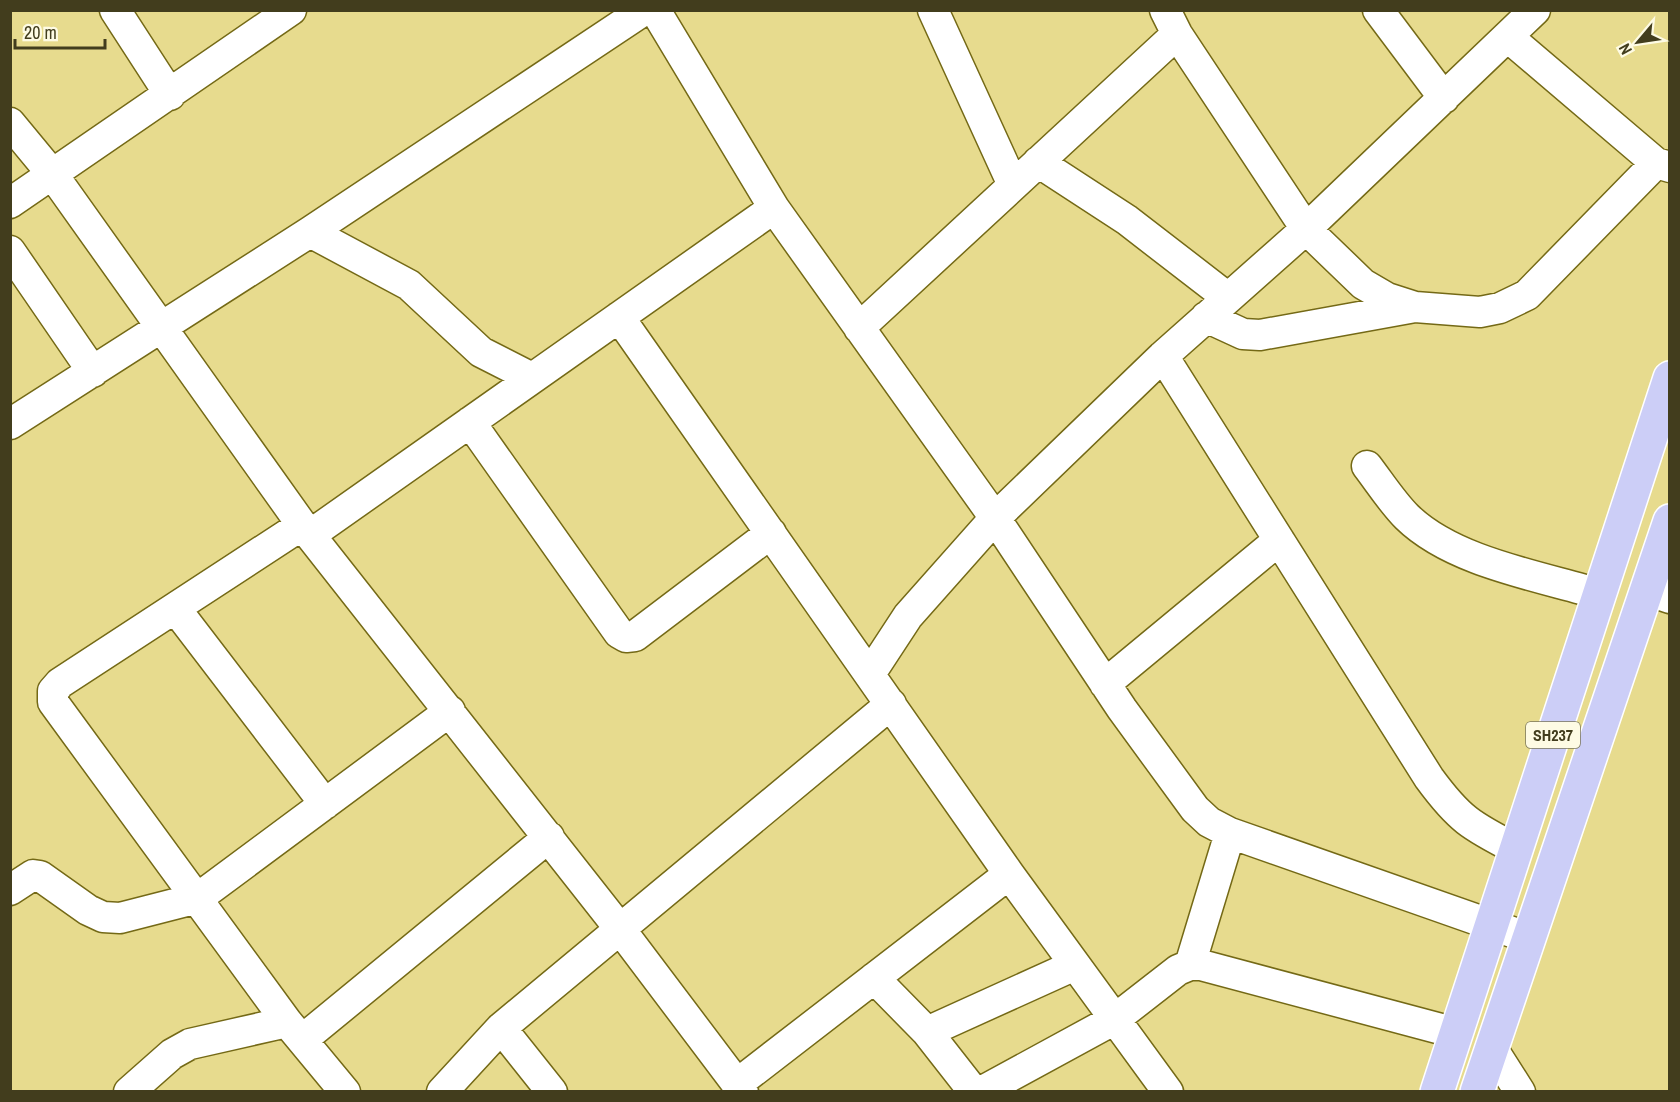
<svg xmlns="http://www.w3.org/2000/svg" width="1680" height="1102" font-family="'Archivo Narrow',sans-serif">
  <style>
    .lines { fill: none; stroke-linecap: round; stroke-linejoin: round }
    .minor-casing { stroke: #746916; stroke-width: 33 }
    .primary-casing { stroke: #fff; stroke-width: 36 }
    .minor { stroke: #fff; stroke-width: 30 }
    .primary { stroke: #cccef7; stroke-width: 33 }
    .labels { text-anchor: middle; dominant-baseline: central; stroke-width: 6; stroke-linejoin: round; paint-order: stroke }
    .shield { fill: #fefbe4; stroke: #7a7659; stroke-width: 1.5 }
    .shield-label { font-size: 16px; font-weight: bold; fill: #423d1d }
  </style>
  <rect width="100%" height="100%" fill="#e7db8e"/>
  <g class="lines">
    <defs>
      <path id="minor" d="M115,10l55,85
        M655,10l119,198 221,310 127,191 73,100 14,13 21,11 299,105
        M933,10l80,175
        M1165,10l12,24 129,195 57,55 24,14 28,9 65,5 20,-4 27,-13 129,-132
        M1378,10l66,88
        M1508,37l148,126 14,4
        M10,123l43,52 249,350 318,404 123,163
        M1038,162l89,58 101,78
        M10,203l281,-193
        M310,232l99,53 72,67 51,26
        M10,251l83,121
        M619,317l390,557 159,218
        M1206,317l37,17 17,1 155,-28
        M859,328l318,-294
        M1163,356l266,422c30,41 42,48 87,71
        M470,422l149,211 7,4 9,-1 136,-103
        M10,424l300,-192 334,-222
        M1367,466c13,17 25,36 40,51 46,45 132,59 192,77
        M302,525l-242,158 -7,8v11l234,320 58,70
        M310,535l464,-327
        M1646,590l24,8
        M175,608l150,196
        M870,674l38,-58 87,-98 168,-162 143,-127 229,-219
        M1105,684l174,-144
        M10,890l23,-15 7,1 48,34 15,7 17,1 78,-20 252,-187
        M1190,965l40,-132
        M874,978l53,54 47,60
        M501,1028l51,64
        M927,1032l148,-67
        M302,1040l247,-203
        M1492,1048l28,44
        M737,1084l272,-210
        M129,1092l43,-38 18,-10 97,-22
        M442,1092l59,-64 390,-324
        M981,1092l134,-73 63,-49 12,-5h11l255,68"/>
      <path id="primary" d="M1437,1092l233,-714
        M1477,1092l193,-571"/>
    </defs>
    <use href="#minor" class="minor-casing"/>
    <use href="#primary" class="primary-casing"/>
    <use href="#minor" class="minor"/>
    <use href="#primary" class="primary"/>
  </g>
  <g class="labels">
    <rect class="shield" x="1526" y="722" width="54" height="26" rx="4.5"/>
    <g class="shield-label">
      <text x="1553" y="735">SH237</text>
    </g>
  </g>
  <rect width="1680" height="1102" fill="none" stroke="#423d1d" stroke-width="24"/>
  <g transform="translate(1638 42) rotate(241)" stroke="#fefbe4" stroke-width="4.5" paint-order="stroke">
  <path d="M0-4.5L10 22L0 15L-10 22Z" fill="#423d1d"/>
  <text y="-9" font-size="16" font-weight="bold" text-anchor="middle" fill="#423d1d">N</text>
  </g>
  <path d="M15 39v9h90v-9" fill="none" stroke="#423d1d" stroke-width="3"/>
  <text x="24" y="39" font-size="18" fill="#423d1d" stroke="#fefbe4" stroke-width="4.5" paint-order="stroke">20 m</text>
</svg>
